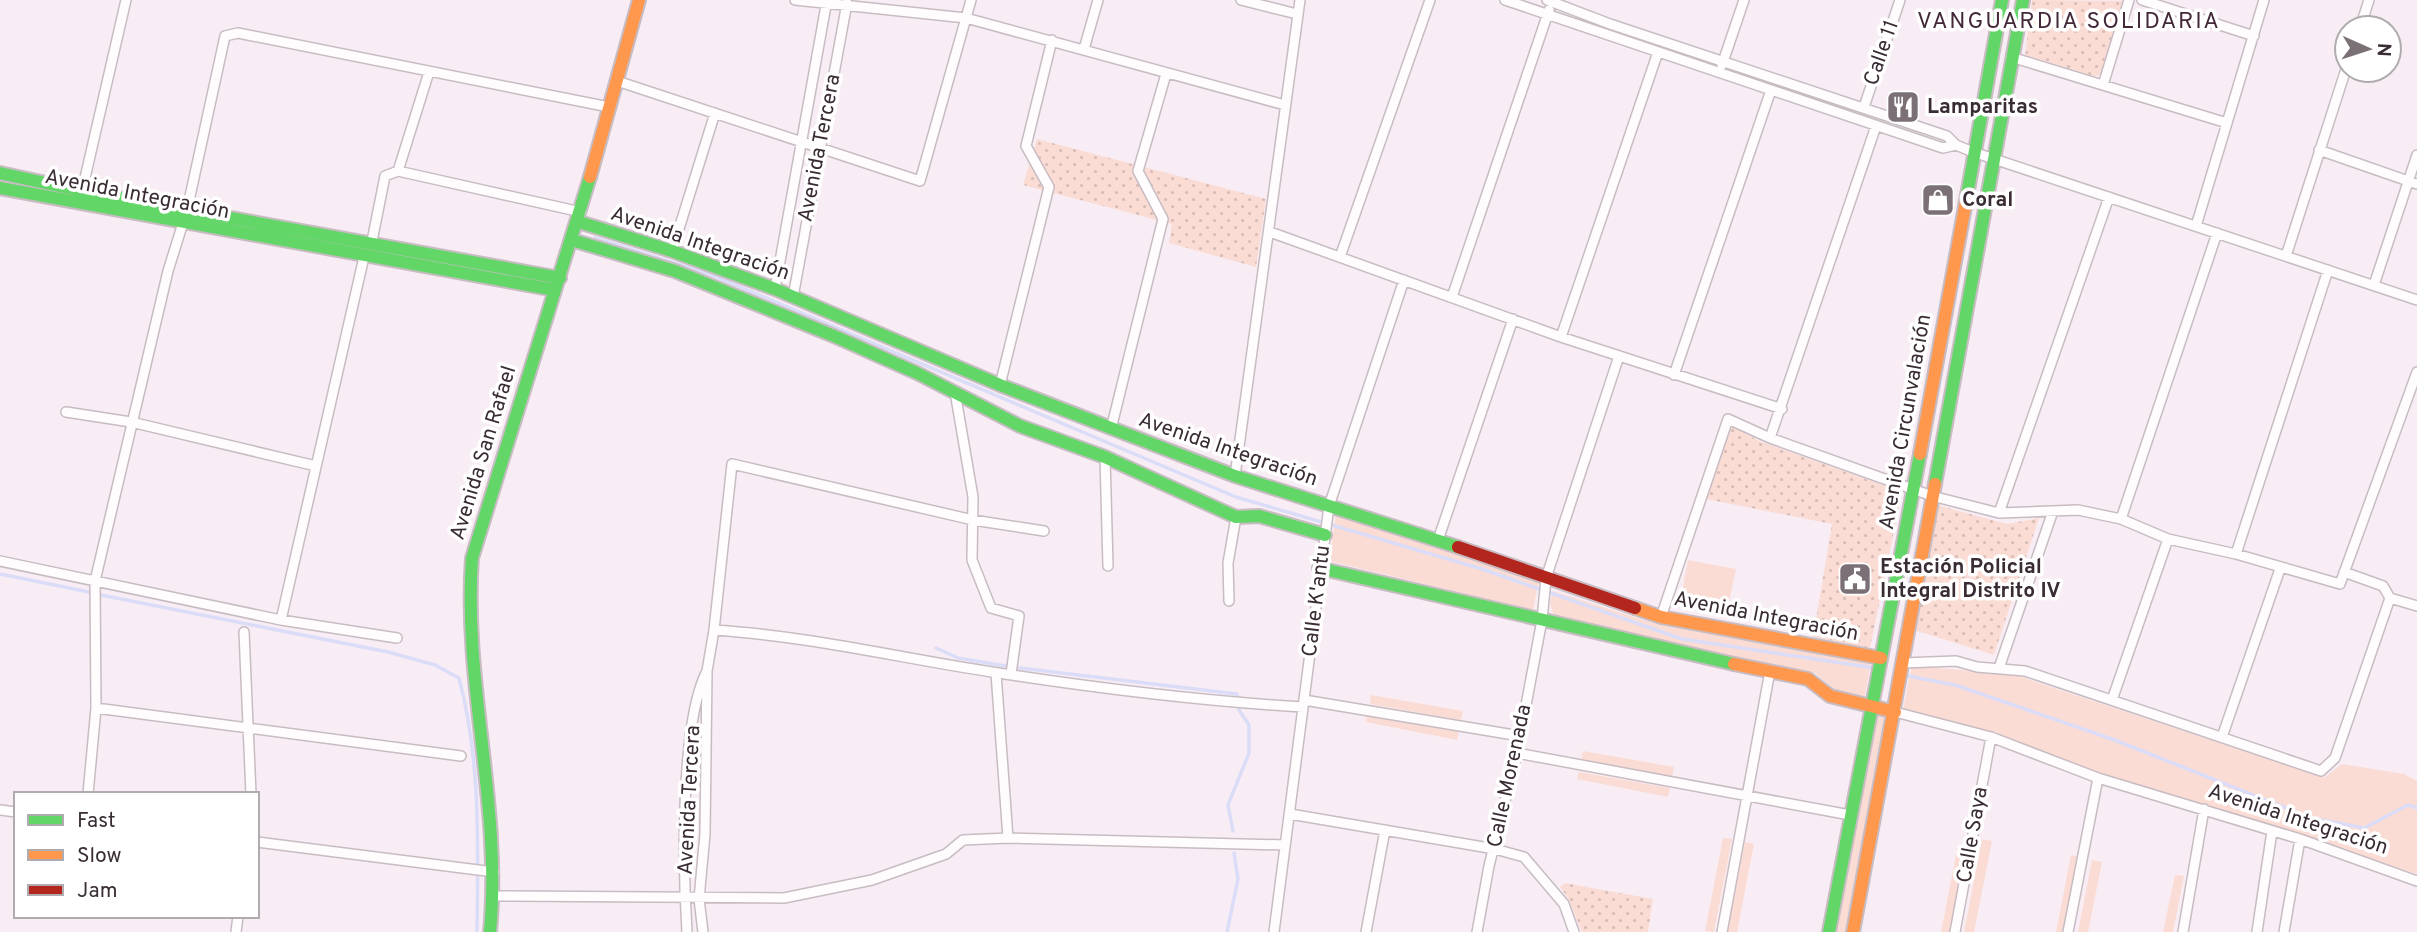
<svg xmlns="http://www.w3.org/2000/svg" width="2417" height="932" font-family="Overpass,sans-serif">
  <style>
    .grass { fill: #fbdcd4 }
    .park { fill: url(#park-dots) }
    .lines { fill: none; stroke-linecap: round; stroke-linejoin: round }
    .stream { stroke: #dadcf8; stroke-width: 3.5 }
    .street-casing { stroke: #c8bcc3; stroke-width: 12 }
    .fast-casing { stroke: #c8bcc3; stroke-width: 16 }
    .slow-casing { stroke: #c8bcc3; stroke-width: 16 }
    .jam-casing { stroke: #c8bcc3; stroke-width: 16 }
    .street { stroke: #fefcfd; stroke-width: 9 }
    .fast { stroke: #63d668; stroke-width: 12 }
    .slow { stroke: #ff974d; stroke-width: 12 }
    .jam { stroke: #b3261e; stroke-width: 12 }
    .labels { text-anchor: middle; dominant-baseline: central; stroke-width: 7; stroke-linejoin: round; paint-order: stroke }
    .street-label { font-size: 21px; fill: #392c34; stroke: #fff }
    .poi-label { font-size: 21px; font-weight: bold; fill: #392c34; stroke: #fff; text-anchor: start }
    .neighbourhood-label { font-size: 23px; letter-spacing: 2px; fill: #422839; stroke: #fff }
  </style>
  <defs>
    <pattern id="park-dots" width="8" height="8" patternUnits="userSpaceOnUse" patternTransform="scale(1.75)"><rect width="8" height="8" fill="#fbdcd4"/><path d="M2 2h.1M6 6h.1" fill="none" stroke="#d8bdb7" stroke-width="1.8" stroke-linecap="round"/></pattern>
  </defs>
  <rect width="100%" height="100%" fill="#f8edf4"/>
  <path class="grass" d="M1336,514l203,66 -6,30 -204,-49z
    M1688,560l48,9 -8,38 -47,-9z
    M1553,591l106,34 212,37 -7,38 -28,-9 -21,-18 -136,-27 -126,-32 -3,-12z
    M1912,666l100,8 312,104 18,-14 62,10 13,7v93l-322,-102 -103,-40 -89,-23z
    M1371,695l92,16 -2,9 -91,-16z
    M1879,715l8,5 -39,212h-13l41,-214z
    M1367,716l92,15 -2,9 -91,-18z
    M1583,751l91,16 -2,10 -91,-17z
    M1579,772l91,16 -2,9 -91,-18z
    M1723,838l9,1 -18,93 -9,-1z
    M1982,839l10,2 -18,91h-10z
    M1745,842l9,2 -17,88h-10z
    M1958,845l10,2 -17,85h-10z
    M2071,855l10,2 -15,75h-10z
    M2092,860l10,2 -14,70h-10z
    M2175,875l9,1 -11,56h-10z"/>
  <path class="park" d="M2032,0l91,1 -23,74 -6,1 -69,-21z
    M1037,139l229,60 -10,68 -87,-24 3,-19 -149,-39z
    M1727,422l32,19 143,51 -32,156 -57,-11 19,-113 -126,-25z
    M1937,505l70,19 32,-6 -45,137 -83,-26z
    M1565,883l88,16 -5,33h-66l-14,-34 -8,-11z"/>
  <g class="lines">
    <path class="stream" d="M0,181l62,12
      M595,238l117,37 524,222 246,72 200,70 193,29
      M0,574l89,18
      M101,595l287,57 47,13 24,13c22,82 19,169 18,254
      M936,648l22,10 54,9 225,27 2,16 10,15v28l-21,52 5,26
      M1903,675l52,10 157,54 199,79 53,10 44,-23 9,3
      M1227,932l11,-53 -4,-26"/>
    <defs>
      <path id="street" d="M795,0l171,18 319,87
        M1241,0l56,14
        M1505,0l438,148 13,-3
        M1547,0l63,24 337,112 9,9 17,7 444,148
        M2142,0l112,36
        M2360,28l9,-28
        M1084,49l14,-49
        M2011,57l216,66
        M1722,65l22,-65
        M617,81l303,100 51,-181
        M2103,85l26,-85
        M1864,107l36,-107
        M2319,150l98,34
        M398,171l183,41
        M82,191l44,-191
        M2196,226l68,-226
        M1270,232l291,105 221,72
        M372,241l13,-65 13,-5 31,-99
        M672,251l43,-138
        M2286,256l61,-190
        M1340,257l90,-257
        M2374,285l43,-130
        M775,289l52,-289
        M793,297l54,-294
        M1452,297l97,-287
        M1561,337l97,-285
        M1674,375l97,-285
        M1000,385l49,-198 -23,-41 26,-106
        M955,392l18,105 -1,63 19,48 28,8 -8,58
        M66,412l65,10 185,44
        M1111,429l52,-210 -25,-48 28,-97
        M1770,438l106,-312
        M1105,457l3,109
        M1235,476l65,-476
        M1999,513l110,-316
        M2121,519l96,-286
        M1438,540l75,-221
        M2236,554l92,-284
        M0,561l281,59 116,18
        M2344,572l39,14 7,12 27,8
        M1229,601l-1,-38 8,-46
        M1661,617l67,-198 42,19 162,58 67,17 79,-3 43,9 47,20 68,15 104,30 77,-212
        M281,620l83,-363
        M714,630c94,6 186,28 278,42 103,16 208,29 311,35
        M244,632l7,162
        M1903,663l53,-2 21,6 48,4 296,100 14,-13 55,-160
        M1999,668l54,-157
        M996,673l12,165
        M1304,700l216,36
        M2112,700l56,-161
        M96,708l365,48
        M1895,712l96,25 107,41 202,61 117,42
        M2222,737l58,-168
        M1517,753l333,62
        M88,794l8,-86 -1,-127 73,-310 19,-61 38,-174 13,-3 371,74
        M0,810l16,2
        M1290,814l205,35 29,8 40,47 10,28
        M257,842l237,30
        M496,896l288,2 88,-18 74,-26 17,-14 45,-2 277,7
        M236,932l2,-16
        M687,932c-4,-62 -7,-206 19,-259
        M703,932l-4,-33 6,-65 2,-163 7,-41 18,-166 241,56 71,11
        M1274,932l55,-426 75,-226
        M1366,932l19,-102
        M1477,932l12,-66 28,-113 25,-133 4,-42 73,-222
        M1722,932l48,-261
        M1955,932l36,-195
        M2068,932l30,-154
        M2183,932l21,-123
        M2257,932l15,-101
        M2284,932l16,-93"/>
      <path id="fast" d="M0,173l82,18 478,87
        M0,188l555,102
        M1966,201l36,-201
        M579,222l93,29 103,38 225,96 235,91 223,71
        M572,240l103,31 159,65 83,37 103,53 85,31 131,60 23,-1 66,19
        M1935,484l88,-484
        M1319,568l415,96
        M490,932c12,-126 -27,-248 -18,-374l118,-381
        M1829,932l91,-478"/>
      <path id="slow" d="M590,177l49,-177
        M1920,454l46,-253
        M1635,608l26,9 220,41
        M1734,664l74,15 22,17 65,16
        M1853,932l82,-448"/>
      <path id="jam" d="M1458,547l177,61"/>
    </defs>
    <use href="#street" class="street-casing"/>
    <use href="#fast" class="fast-casing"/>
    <use href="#slow" class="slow-casing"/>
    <use href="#jam" class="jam-casing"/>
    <use href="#street" class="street"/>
    <use href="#fast" class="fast"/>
    <use href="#slow" class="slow"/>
    <use href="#jam" class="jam"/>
  </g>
  <defs>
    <symbol id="restaurant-square" viewBox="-11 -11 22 22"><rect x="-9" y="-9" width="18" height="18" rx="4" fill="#7c7077" stroke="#fff"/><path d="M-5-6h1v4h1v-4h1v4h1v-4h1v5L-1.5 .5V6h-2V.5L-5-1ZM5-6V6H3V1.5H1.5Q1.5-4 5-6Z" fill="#fff"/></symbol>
    <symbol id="shop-square" viewBox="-11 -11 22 22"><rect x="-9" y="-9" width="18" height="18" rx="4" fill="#7c7077" stroke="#fff"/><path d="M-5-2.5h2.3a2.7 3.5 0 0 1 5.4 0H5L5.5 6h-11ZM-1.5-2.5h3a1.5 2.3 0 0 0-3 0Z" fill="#fff"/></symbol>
    <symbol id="civic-square" viewBox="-11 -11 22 22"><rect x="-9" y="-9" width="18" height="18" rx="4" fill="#7c7077" stroke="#fff"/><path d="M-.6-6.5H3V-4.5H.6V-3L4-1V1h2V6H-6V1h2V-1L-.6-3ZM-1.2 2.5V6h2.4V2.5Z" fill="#fff"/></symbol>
  </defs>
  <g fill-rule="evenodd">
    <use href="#restaurant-square" x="1884" y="88" width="38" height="38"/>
    <use href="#shop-square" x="1919" y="181" width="38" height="38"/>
    <use href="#civic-square" x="1836" y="560" width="38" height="38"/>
  </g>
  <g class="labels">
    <g class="street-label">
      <text transform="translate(1882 53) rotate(-71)">Calle 11</text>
      <text transform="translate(820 148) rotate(-79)">Avenida Tercera</text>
      <text transform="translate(137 195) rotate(11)">Avenida Integración</text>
      <text transform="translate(700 244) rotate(19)">Avenida Integración</text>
      <text transform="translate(1906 422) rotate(-80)">Avenida Circunvalación</text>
      <text transform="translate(1228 450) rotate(19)">Avenida Integración</text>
      <text transform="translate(484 453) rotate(-73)">Avenida San Rafael</text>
      <text transform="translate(1317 601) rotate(-83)">Calle K'antu</text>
      <text transform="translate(1766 617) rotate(11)">Avenida Integración</text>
      <text transform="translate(1510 776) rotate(-78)">Calle Morenada</text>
      <text transform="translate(690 800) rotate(-87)">Avenida Tercera</text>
      <text transform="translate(2298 820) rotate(18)">Avenida Integración</text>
      <text transform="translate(1973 835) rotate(-80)">Calle Saya</text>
    </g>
    <g class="poi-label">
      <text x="1927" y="107">Lamparitas</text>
      <text x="1962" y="200">Coral</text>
      <text x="1880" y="567">Estación Policial<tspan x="1880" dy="24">Integral Distrito IV</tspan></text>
    </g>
    <g class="neighbourhood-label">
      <text x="2069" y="22">VANGUARDIA SOLIDARIA</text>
    </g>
  </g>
  <rect x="14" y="792" width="245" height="126" fill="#ffffff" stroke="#b0abae" stroke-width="2"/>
  <rect x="28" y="815" width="35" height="10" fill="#63d668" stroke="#b0abae" stroke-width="2"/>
  <text x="77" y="827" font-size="21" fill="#392c34">Fast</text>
  <rect x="28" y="850" width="35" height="10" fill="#ff974d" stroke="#b0abae" stroke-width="2"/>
  <text x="77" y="862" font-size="21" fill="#392c34">Slow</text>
  <rect x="28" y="885" width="35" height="10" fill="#b3261e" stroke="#b0abae" stroke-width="2"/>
  <text x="77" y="897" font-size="21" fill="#392c34">Jam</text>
  <g transform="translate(2368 49) rotate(93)"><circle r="33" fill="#ffffff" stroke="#b0abae" stroke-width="2"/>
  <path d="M0-5L12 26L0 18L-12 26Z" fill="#7c7077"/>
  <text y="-10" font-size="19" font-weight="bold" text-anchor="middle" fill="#392c34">N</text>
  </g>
</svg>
